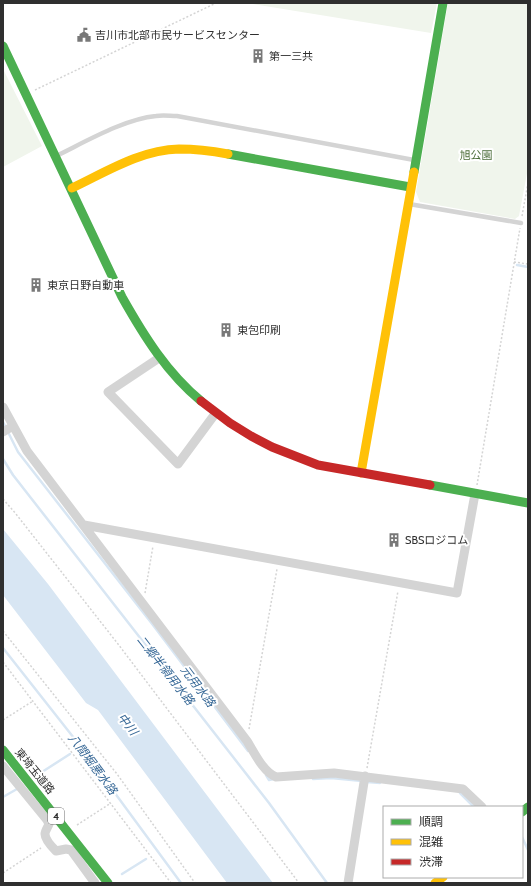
<svg xmlns="http://www.w3.org/2000/svg" width="531" height="886" font-family="Cabin,'Noto Sans JP',sans-serif">
  <style>
    .green { fill: #f0f5ec }
    .water { fill: #d8e6f3 }
    .lines { fill: none; stroke-linecap: round; stroke-linejoin: round }
    .stream { stroke: #d8e6f3; stroke-width: 2.5 }
    .path { stroke: #d4d4d4; stroke-width: 1.5; stroke-dasharray: 2 2; stroke-linecap: butt }
    .lane { stroke: #d4d4d4; stroke-width: 4.5 }
    .street { stroke: #d4d4d4; stroke-width: 9 }
    .fast { stroke: #4caf50; stroke-width: 9 }
    .slow { stroke: #ffc107; stroke-width: 9 }
    .jam { stroke: #c62828; stroke-width: 9 }
    .labels { text-anchor: middle; dominant-baseline: central; stroke-width: 4; stroke-linejoin: round; paint-order: stroke }
    .shield { fill: #fff; stroke: #6d6d6d; stroke-width: 1 }
    .shield-label { font-size: 10px; font-weight: bold; fill: #2f2f2f }
    .poi-label { font-size: 11px; fill: #2f2f2f; stroke: #fff; text-anchor: start }
    .park-label { font-size: 11px; fill: #4d6e3a; stroke: #fff }
    .street-label { font-size: 11px; fill: #2f2f2f; stroke: #fff }
    .water-label { font-size: 12px; font-style: italic; fill: #386997; stroke: #fff }
  </style>
  <rect width="100%" height="100%" fill="#fff"/>
  <path class="green" d="M246,3h191l-6,30z
    M448,3h80v165l-9,48 -4,3 -95,-17 -4,-10z
    M3,69l39,77 -39,21z"/>
  <path class="water" d="M3,529l45,55 225,299h-46l-129,-173 -12,-7 -83,-108z"/>
  <g class="lines">
    <path class="stream" d="M517,265l11,2
      M3,422l15,30 135,173 95,126
      M3,459l10,16 256,328 58,80
      M3,648l78,99 100,136
      M42,772l28,-18
      M266,775l3,5 5,-1
      M313,779l18,-1 31,3
      M367,782l13,1
      M460,793l14,14
      M3,797l14,-8
      M522,837l6,13
      M122,874l24,-15"/>
    <path class="path" d="M35,90l181,-87
      M522,216l6,-33
      M514,262l14,2
      M477,485l43,-257
      M3,499l13,15 102,130 181,239
      M145,593l8,-47
      M3,631l114,143 78,109
      M3,662l168,221
      M3,720l30,-19
      M249,729l28,-160
      M367,768l31,-177
      M77,825l34,-22
      M3,873l38,-25"/>
    <path class="lane" d="M56,156c29,-14 68,-37 100,-40 7,-1 14,0 21,0l237,44
      M409,204l112,19"/>
    <path class="street" d="M159,358l-51,34 70,72 37,-50
      M3,407l24,44 220,290c7,11 16,31 29,36l58,-4 129,16 19,18
      M3,432l10,-6
      M84,525l373,68 18,-99
      M3,766l44,54 2,4c-1,3 -4,7 -4,10 0,5 7,13 11,17l10,-2 5,1 24,33
      M348,883l17,-107"/>
    <path class="fast" d="M3,46l119,251c22,39 45,76 79,104
      M228,154l182,33
      M414,172l29,-169
      M430,485l98,18
      M3,750l105,133
      M522,812l6,-5"/>
    <path class="slow" d="M72,188c34,-16 68,-38 107,-39 16,0 33,2 49,5
      M361,473l53,-301
      M435,883l8,-6"/>
    <path class="jam" d="M201,401l29,22 21,13 21,11 46,18 112,20"/>
  </g>
  <defs>
    <symbol id="civic-bare" viewBox="-9 -9 18 18"><path d="M-.6-6.5H3V-4.5H.6V-3L4-1V1h2V6H-6V1h2V-1L-.6-3ZM-1.2 2.5V6h2.4V2.5Z" fill="#787878" stroke="#fff" stroke-width="2.5" paint-order="stroke"/></symbol>
    <symbol id="building-bare" viewBox="-9 -9 18 18"><path d="M-4-6H4V6H1V3H-1V6H-4ZM-2.5-4.3h1.7v1.8h-1.7ZM.8-4.3h1.7v1.8H.8ZM-2.5-1h1.7V.8h-1.7ZM.8-1h1.7V.8H.8Z" fill="#787878" stroke="#fff" stroke-width="2.5" paint-order="stroke"/></symbol>
  </defs>
  <g fill-rule="evenodd">
    <use href="#civic-bare" x="74" y="25" width="20" height="20"/>
    <use href="#building-bare" x="248" y="46" width="20" height="20"/>
    <use href="#building-bare" x="26" y="275" width="20" height="20"/>
    <use href="#building-bare" x="216" y="320" width="20" height="20"/>
    <use href="#building-bare" x="384" y="530" width="20" height="20"/>
  </g>
  <g class="labels">
    <rect class="shield" x="48" y="808" width="16" height="16" rx="3"/>
    <g class="shield-label">
      <text x="56" y="816">4</text>
    </g>
    <g class="poi-label">
      <text x="95" y="35">吉川市北部市民サービスセンター</text>
      <text x="269" y="56">第一三共</text>
      <text x="47" y="285">東京日野自動車</text>
      <text x="237" y="330">東包印刷</text>
      <text x="405" y="540">SBSロジコム</text>
    </g>
    <g class="park-label">
      <text x="476" y="155">旭公園</text>
    </g>
    <g class="street-label">
      <text transform="translate(35 771) rotate(51)">東埼玉道路</text>
    </g>
    <g class="water-label">
      <text transform="translate(166 670) rotate(52)">二郷半領用水路</text>
      <text transform="translate(198 686) rotate(53)">元用水路</text>
      <text transform="translate(128 724) rotate(52)">中川</text>
      <text transform="translate(93 764) rotate(53)">八間堀悪水路</text>
    </g>
  </g>
  <rect width="531" height="886" fill="none" stroke="#2f2f2f" stroke-width="8"/>
  <rect x="383" y="806" width="140" height="72" fill="#ffffff" stroke="#acacac"/>
  <rect x="391" y="819" width="20" height="6" fill="#4caf50" stroke="#acacac"/>
  <text x="419" y="826" font-size="12" fill="#2f2f2f">順調</text>
  <rect x="391" y="839" width="20" height="6" fill="#ffc107" stroke="#acacac"/>
  <text x="419" y="846" font-size="12" fill="#2f2f2f">混雑</text>
  <rect x="391" y="859" width="20" height="6" fill="#c62828" stroke="#acacac"/>
  <text x="419" y="866" font-size="12" fill="#2f2f2f">渋滞</text>
</svg>
